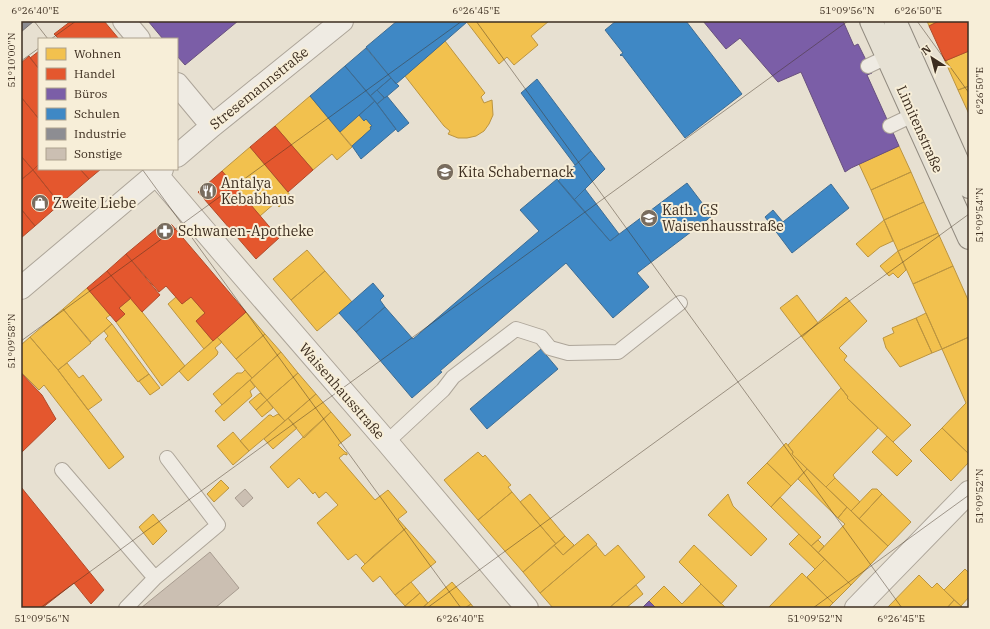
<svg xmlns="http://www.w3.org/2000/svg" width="990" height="629" font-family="'IBM Plex Serif',serif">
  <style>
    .homes { fill: #f2c14e; stroke: #bc9540 }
    .shops { fill: #e4572e; stroke: #b24b2a }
    .offices { fill: #7b5ea7; stroke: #68507e }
    .schools { fill: #3f88c5; stroke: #3e6d94 }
    .industry { fill: #8d8d92; stroke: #757070 }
    .building { fill: #cbbfb2; stroke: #a89c90 }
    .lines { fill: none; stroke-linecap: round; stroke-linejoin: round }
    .service-casing { stroke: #ada599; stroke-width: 16 }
    .minor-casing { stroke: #ada599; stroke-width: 24 }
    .primary-casing { stroke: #928b80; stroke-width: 24 }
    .service { stroke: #efebe3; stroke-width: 14 }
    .minor { stroke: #efebe3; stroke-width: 22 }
    .primary { stroke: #e6e1d4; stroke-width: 22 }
    .ticks { fill: none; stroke: #3d2e20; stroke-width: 1; stroke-opacity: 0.45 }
    .labels { text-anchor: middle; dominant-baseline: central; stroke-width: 4; stroke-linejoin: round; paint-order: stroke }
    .street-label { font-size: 14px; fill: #3d2e20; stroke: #f7eed8 }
    .poi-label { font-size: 14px; fill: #3d2e20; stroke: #f7eed8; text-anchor: start }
    .neatline { fill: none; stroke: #3d2e20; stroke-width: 1.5 }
    .ticks-label { font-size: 10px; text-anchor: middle; fill: #3d2e20 }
  </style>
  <rect width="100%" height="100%" fill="#e7e0d1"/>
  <path class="homes" d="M466,21h83l-18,15 7,9 -24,20 -7,-8 -8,7z
    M927,21h12l-10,5z
    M445,41l40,52 -4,4 3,6 8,-3 1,15 -4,9 -5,7 -8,5 -9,2h-9l-10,-4 2,-3 -6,-5 -39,-50z
    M969,51v35l-11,4 -13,-29z
    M969,86v28l-11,-24z
    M310,96l42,51 -15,13 -5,-6 -19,16 -38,-44z
    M359,115l5,6 2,-2 6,7 -2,1 1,2 -19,17 -12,-14z
    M899,146l12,26 -40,18 -12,-26z
    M250,147l41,49 -12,11 -4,-4 -15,13 -38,-45z
    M911,172l13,30 -40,18 -13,-30z
    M924,202l14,31 -40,18 -14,-31z
    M884,220l9,21 -13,6 -12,10 -12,-13z
    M938,233l15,33 -40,18 -15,-33z
    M307,250l18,21 -34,29 -18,-21z
    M898,251l8,19 -8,8 -5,-5 -4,3 -9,-10z
    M953,266l16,36v35l-27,12 -29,-65z
    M325,271l27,31 -35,29 -26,-31z
    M87,288l23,27 -4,3 6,6 -21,18 -28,-33z
    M797,295l21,28 -16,14 -22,-29z
    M176,297l6,7 9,-7 14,16 -9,8 17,20 -9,8 -36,-45z
    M846,297l21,24 -28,27 8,8 -3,4 67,65 -18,17 -46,-44 1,-1 -46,-60z
    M131,298l54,68 -23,20 -46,-64 9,-8 -6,-6z
    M63,309l28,34 -33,27 -28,-33z
    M246,312l19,22 -29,25 -19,-22z
    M926,313l16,36 -10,4 -16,-35z
    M916,318l16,35 -32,14 -14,-19 -3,-10 11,-5 -2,-5z
    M112,324l37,50 -11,8 -33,-43 3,-3 -4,-5z
    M265,334l16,18 -29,26 -16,-19z
    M30,337l28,33 66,87 -15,12 -65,-84 -5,5 -18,-18v-27z
    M217,337l5,5 -7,6 3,4 -1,3 -29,26 -9,-10z
    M969,337v117l-27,-26 24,-25 -24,-54z
    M281,352l17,21 -31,27 -17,-20z
    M67,363l12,15 4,-3 19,25 -14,10 -30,-40z
    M245,370l7,8 -30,27 -9,-11 24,-21h5z
    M298,373l18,21 -31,27 -18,-21z
    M149,374l11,14 -10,7 -11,-14z
    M250,380l5,7 -5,4 2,5 -28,25 -9,-10z
    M841,388l7,9 -1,1 31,30 -45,47 2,3 -9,9 -34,-33 1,-2 -5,-7z
    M260,393l7,7 -11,10 -7,-8z
    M316,394l15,18 -27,26 -16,-20z
    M267,400l6,8 -11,9 -6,-7z
    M331,412l20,23 -13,10 7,7 2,1v2l-3,-1 -5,4 36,42 13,-10 19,22 -9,7 8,9 -41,36 -9,-10 -8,6 -31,-37 21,-18 -12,-13 -7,6 -4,-6 -2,2 -14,-16 -11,10 -18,-21z
    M278,414l7,7 -36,30 -9,-10 29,-26h2l2,2z
    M288,418l9,10 -24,21 -9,-10z
    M942,428l27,26v8l-18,19 -31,-31z
    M233,432l16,19 -16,14 -16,-19z
    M887,436l25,25 -15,15 -25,-24z
    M786,443l7,9 -1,2 15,15 -16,17 -24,-23z
    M478,452l5,5 2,-2 26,30 -3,2 4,5 -34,28 -34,-40z
    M767,463l24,23 -20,21 -24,-24z
    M807,469l40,38 -9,11 -40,-39z
    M835,478l25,24 -9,9 -25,-24z
    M221,480l8,8 -15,14 -7,-8z
    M872,489h5l5,5 -23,25 -8,-8z
    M512,492l44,52 -33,28 -45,-52z
    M530,494l35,42 -9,8 -36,-42z
    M728,494l5,12 34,33 -16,17 -43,-41z
    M882,494l29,28 -23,24 -29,-27z
    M780,497l41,40 -10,9 -40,-39z
    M847,507l41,39 -37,39 -33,-32 27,-29 -7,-6z
    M153,514l14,17 -14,14 -14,-18z
    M406,528l30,34 -41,33 -15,-19 -7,6 -12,-14 12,-12z
    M588,534l9,10 -1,1 -56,48 -17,-21 31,-27 9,10z
    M799,534l26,25 -10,10 -26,-25z
    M565,536l9,9 -11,10 -9,-10z
    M818,540l6,6 -6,7 -7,-7z
    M596,545l9,11 13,-11 27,32 -36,31h-56l-13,-15z
    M694,545l43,41 -16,18 -42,-42z
    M825,559l26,26 -18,18 -26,-26z
    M965,569l4,4v24l-8,9 -17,-16z
    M802,573l31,30 -5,5h-60z
    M919,575l13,13 5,-5 17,17 -7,8h-60z
    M411,582l9,11 -15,13 -10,-11z
    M452,582l19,22 -6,4h-43z
    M701,584l25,24h-70l-7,-7 15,-15 18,18z
    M636,585l7,9 -17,14h-17z
    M420,593l8,10 -6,5h-16l-1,-2z
    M954,600l7,6 1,2h-15z
    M471,604l3,4h-9z"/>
  <path class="shops" d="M71,21h33l15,18h-60l-5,-5z
    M939,21h30v30l-24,10 -16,-35z
    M39,51v18l-9,-11z
    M29,56l10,13v50l-18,-22v-34z
    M21,97l18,22v45l-6,6 -12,-14z
    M275,126l38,44 -25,22 -38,-45z
    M21,156l12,14 -12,10z
    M39,164v5h41l9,10 -29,25 -27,-34z
    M80,169h21l-12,10z
    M33,170l27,34 -25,22 -14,-17v-29z
    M222,171l57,67 -23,21 -58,-67z
    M21,209l14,17 -14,12z
    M162,224l10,1 74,87 -33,29 -17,-20 9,-8 -14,-16 -9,7 -16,-18 -7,6 -33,-38z
    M126,254l34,41 -18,17 -35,-41z
    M107,271l24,27 -12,10 6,6 -9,8 -29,-34z
    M21,373l21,22 14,24 -35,34z
    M21,487l83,103 -13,14 -17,-21 -32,25h-21z"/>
  <path class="offices" d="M148,21h90l-53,44 -8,-9v-17h-14z
    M703,21h140l11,25 4,-2 7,14 7,15 -5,2 32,71 -48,22 -6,4 -44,-100 -23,10 -38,-44 -14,11z
    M649,601l7,7h-14z"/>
  <path class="schools" d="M397,21h69l1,1 -71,62 -30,-37z
    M616,21h70l56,73 -57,44 -63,-83 -1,1 -1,-1 3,-2 -18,-23z
    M366,48l25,30 -21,18 -25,-30z
    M345,66l30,35 -35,31 -30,-36z
    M391,78l8,8 -14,12 -8,-8z
    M537,79l54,72 -16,14 -54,-72z
    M377,90l7,8 -7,6 -7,-8z
    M387,96l22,27 -11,9 -21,-28z
    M375,101l21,28 -35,30 -9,-13 19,-17 -1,-2 2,-1 -6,-7 -2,2 -5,-6z
    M591,151l14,18 -31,31 -16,-19z
    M557,179l53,62 77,-58 25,33 -75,57 12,14 -36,31 -47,-55 -126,108 2,1 -30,26 -56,-66 29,-25 28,32 126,-108 -19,-21z
    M831,184l18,24 -57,45 -18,-24z
    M585,189l34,45 -9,7 -36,-41z
    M773,210l10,12 -9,7 -9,-12z
    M373,283l11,13 -4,4 5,7 -29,25 -17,-19z
    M541,349l17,20 -71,60 -17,-20z"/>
  <path class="industry" d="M21,21h13l-13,11z"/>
  <path class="building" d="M245,489l8,9 -10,9 -8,-9z
    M210,552l29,36 -24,20h-74z"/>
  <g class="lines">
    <defs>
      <path id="service" d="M868,66l19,-9
        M890,126l23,-11
        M387,442l56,-52 10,-13 63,-48 25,8 9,11 18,5 50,-1 62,-49
        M62,470l93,108
        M126,608l29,-30 63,-53 -51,-67"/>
      <path id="minor" d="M124,21l15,18
        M177,84l35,42
        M177,156l35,-30 130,-105
        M156,174l64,75 167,193 140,166
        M21,288l141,-119
        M856,608l113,-116"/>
      <path id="primary" d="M871,21l98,217
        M895,21l74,166"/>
    </defs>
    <use href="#service" class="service-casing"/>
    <use href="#minor" class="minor-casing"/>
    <use href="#primary" class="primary-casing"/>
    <use href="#service" class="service"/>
    <use href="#minor" class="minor"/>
    <use href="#primary" class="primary"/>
  </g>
  <path class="ticks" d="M34,21l14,18M476,21l426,587M917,21l52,72M51,39l25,-18M21,61l18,-13M142,169l319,439M21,341l441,-320M40,608l808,-587M427,608l542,-394M813,608l156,-113"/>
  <defs>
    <symbol id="school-disc" viewBox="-11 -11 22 22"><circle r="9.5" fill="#786c5e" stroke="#f7eed8"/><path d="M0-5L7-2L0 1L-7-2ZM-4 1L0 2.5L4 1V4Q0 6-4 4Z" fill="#fff"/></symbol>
    <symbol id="restaurant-disc" viewBox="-11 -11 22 22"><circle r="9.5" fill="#786c5e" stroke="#f7eed8"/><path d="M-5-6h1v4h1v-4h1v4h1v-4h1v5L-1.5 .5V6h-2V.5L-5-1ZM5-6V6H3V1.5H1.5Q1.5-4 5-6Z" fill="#fff"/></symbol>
    <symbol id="shop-disc" viewBox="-11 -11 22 22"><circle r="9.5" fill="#786c5e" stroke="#f7eed8"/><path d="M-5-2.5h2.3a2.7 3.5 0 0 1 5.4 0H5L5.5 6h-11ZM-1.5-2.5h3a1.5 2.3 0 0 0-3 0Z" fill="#fff"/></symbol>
    <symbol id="pharmacy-disc" viewBox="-11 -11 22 22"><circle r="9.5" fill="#786c5e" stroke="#f7eed8"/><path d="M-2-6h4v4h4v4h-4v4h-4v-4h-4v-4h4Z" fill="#fff"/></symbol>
  </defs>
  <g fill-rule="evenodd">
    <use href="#school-disc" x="435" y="162" width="20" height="20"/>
    <use href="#restaurant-disc" x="198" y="181" width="20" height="20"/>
    <use href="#shop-disc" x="30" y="193" width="20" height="20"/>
    <use href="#school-disc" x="639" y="208" width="20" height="20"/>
    <use href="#pharmacy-disc" x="155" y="221" width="20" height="20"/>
  </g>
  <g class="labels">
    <g class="street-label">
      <text transform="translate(259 88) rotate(-39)">Stresemannstraße</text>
      <text transform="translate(920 129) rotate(66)">Limitenstraße</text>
      <text transform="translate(342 391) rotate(49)">Waisenhausstraße</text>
    </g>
    <g class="poi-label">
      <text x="458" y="172">Kita Schabernack</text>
      <text x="221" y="183">Antalya<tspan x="221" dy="16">Kebabhaus</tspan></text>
      <text x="53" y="203">Zweite Liebe</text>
      <text x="662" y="210">Kath. GS<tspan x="662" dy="16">Waisenhausstraße</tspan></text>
      <text x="178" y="231">Schwanen-Apotheke</text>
    </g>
  </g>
  <rect width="990" height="629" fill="none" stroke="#f7eed8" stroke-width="44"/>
  <rect x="38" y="38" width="140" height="132" fill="#f7eed8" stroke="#ada18e"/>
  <rect x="46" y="48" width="20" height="12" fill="#f2c14e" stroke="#ada18e"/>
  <text x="74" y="58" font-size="12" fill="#3d2e20">Wohnen</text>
  <rect x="46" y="68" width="20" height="12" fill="#e4572e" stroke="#ada18e"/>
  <text x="74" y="78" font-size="12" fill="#3d2e20">Handel</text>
  <rect x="46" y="88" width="20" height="12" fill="#7b5ea7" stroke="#ada18e"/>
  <text x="74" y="98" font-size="12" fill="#3d2e20">Büros</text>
  <rect x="46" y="108" width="20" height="12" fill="#3f88c5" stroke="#ada18e"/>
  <text x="74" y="118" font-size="12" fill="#3d2e20">Schulen</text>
  <rect x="46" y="128" width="20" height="12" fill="#8d8d92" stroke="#ada18e"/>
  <text x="74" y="138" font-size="12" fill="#3d2e20">Industrie</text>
  <rect x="46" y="148" width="20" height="12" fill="#cbbfb2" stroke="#ada18e"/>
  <text x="74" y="158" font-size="12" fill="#3d2e20">Sonstige</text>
  <g transform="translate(932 58) rotate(324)" stroke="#f7eed8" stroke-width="3" paint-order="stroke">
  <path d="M0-3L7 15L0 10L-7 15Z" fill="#3d2e20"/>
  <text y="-6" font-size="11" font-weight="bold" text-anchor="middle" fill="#3d2e20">N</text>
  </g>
  <rect x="22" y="22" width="946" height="585" class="neatline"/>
  <g class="ticks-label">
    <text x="35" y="14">6°26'40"E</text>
    <text x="476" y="14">6°26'45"E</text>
    <text x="847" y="14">51°09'56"N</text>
    <text x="918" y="14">6°26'50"E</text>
    <text transform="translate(11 60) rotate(-90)" y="4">51°10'00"N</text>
    <text transform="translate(979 91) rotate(-90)" y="4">6°26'50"E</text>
    <text transform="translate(979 215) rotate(-90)" y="4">51°09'54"N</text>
    <text transform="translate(11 341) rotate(-90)" y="4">51°09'58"N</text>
    <text transform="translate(979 496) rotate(-90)" y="4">51°09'52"N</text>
    <text x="42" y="622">51°09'56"N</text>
    <text x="460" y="622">6°26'40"E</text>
    <text x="815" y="622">51°09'52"N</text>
    <text x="901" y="622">6°26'45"E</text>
  </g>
</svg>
